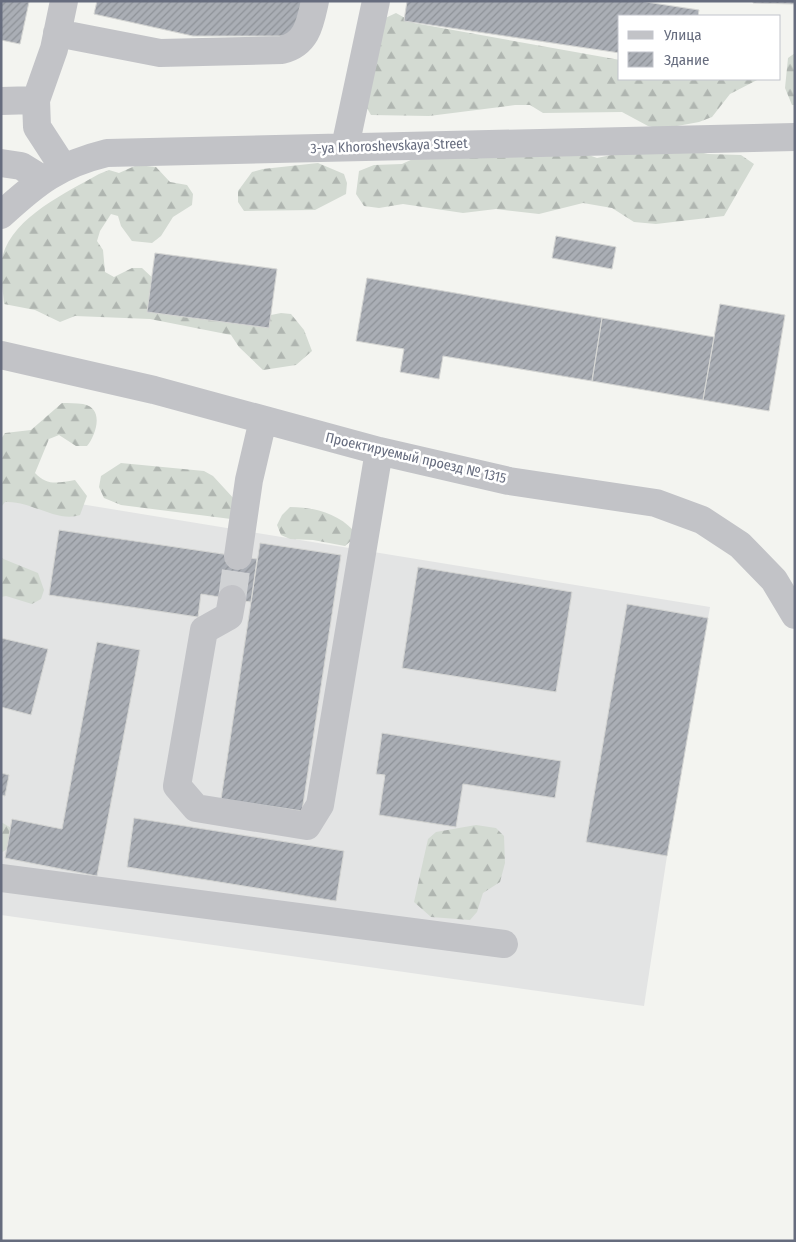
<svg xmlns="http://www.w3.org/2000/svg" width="796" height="1242" font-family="'Fira Sans Condensed',sans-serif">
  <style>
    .built { fill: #e3e4e4 }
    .forest { fill: url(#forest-firs) }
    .building { fill: url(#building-hatch); stroke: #d4d5d3 }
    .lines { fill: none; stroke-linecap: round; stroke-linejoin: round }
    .minor-tunnel { stroke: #d0d2d4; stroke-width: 28; stroke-dasharray: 28 14; stroke-linecap: butt }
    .minor { stroke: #c2c3c7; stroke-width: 28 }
    .labels { text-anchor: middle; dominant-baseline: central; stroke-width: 5; stroke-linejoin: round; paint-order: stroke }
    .street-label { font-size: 14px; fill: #666c7e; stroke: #fff }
  </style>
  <defs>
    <pattern id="forest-firs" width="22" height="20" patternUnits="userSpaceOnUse" patternTransform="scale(1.25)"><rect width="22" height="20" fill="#d3dad2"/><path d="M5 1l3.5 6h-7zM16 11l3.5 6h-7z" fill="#afb5b0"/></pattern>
    <pattern id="building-hatch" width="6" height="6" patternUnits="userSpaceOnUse" patternTransform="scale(1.25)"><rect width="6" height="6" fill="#aaaeb5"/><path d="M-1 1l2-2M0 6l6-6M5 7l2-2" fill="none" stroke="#8e9298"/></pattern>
  </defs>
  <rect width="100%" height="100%" fill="#f3f4f0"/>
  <path class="built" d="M1,491l709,116 -43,249 -23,150 -643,-91z"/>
  <path class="forest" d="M396,13l18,10 206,37v19h139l-29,15 -18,23 -13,5 -38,7 -13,-3 -26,-14 -79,1 -13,-8h-15l-86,11 -58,-1 -7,-12 17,-83z
    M795,53v52h-3l-7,-17 3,-30z
    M555,143l42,15 66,-14 45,10 33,1 13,9 -30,52 -68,8 -22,-2 -22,-14 -29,-5 -44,11 -43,-5 -33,4 -60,-9 -24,4 -15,-2 -8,-12 3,-23 15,-6 28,-1 28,-13z
    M318,163l26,11 3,9 -1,11 -31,16 -71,1 -6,-9v-11l14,-19 11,-3z
    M137,165l19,2 14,15 17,3 6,9 -1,11 -19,12 -12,19 -9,7 -20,-2 -11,-15 -3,-10 -7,-2 -11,17 -3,10 6,9 2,22 9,5 18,-9h10l15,14 104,35 20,-4 10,1 13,16 8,21 -16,14 -33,5 -24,-23 -8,-12 -81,-16 -75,-3 -15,6 -25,-12 -31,-6c-1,-14 -4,-32 -2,-46 10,-41 64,-65 97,-84l10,-4 10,3z
    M62,403c7,0 14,0 21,1 22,4 13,31 4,42h-11l-17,-11 -10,4 -14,34c12,13 23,10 40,7l12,16 -7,19c-23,8 -50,-15 -75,-13l-4,5v-68l4,-6 26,-3z
    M121,463l83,8 9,5 23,25 -5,18 -110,-14 -17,-7 -5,-11 2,-11z
    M290,507c23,0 47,6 63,23v9l-8,7 -32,-6 -23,-1 -9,-4 -4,-10 5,-10z
    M1,558l37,15 6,17 -3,9 -9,5 -26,-8 -5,1z
    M1,822l12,7 1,16 -13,8z
    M476,825l20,3 8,8 1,27 -5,19 -17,11 -6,19 -7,8 -39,-3 -17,-15 14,-63 8,-7z"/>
  <path class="building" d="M1,1l28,1 -9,42 -19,-4z
    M97,1h205l-8,35h-101l-99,-22z
    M407,1h232l60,9 -1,6h-78v37l-216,-32z
    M753,1h42v3l-42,-1z
    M556,236l60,11 -4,22 -60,-11z
    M155,253l122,16 -8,59 -122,-16z
    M367,278l235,40 -10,63 -149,-25 -4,23 -39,-7 4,-23 -48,-8z
    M720,304l65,11 -16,96 -66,-11z
    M602,318l112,19 -11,63 -111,-19z
    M59,530l198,29 -6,43 -50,-8 -3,23 -149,-22z
    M260,543l81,12 -39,256 -81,-12z
    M418,567l154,25 -16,100 -154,-24z
    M627,604l81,14 -41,238 -81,-14z
    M1,638l47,11 -17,66 -30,-8z
    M97,642l43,8 -43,226 -92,-18 7,-39 50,10z
    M382,733l179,28 -6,37 -92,-14 -7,43 -77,-12 6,-40 -9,-1z
    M1,773l8,2 -4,21 -4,-1z
    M134,818l210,33 -8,50 -209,-34z"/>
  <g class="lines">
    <path class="minor-tunnel" d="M232,599l6,-43"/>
    <path class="minor" d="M57,33l103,20 122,-3c25,-6 28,-26 33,-49
      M1,101l35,-1
      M345,147l31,-146
      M1,163l20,3 21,13
      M63,167l-26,-40 -1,-27 18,-51 10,-48
      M1,215c36,-33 57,-50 106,-62l688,-16
      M1,355l153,35 225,61 130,30 147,22 46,17 38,25 34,35 21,35
      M238,556l11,-76 14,-60
      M232,599l-3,17 -25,14 -27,156 19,22 111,18 13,-21 59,-354
      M1,878l503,66"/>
  </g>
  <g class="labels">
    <g class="street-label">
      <text transform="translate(389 146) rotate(-2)">3-ya Khoroshevskaya Street</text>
      <text transform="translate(416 458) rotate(13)">Проектируемый проезд № 1315</text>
    </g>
  </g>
  <rect width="796" height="1242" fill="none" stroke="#666c7e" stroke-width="5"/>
  <rect x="618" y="15" width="162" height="65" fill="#ffffff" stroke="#c2c4cb"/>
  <rect x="628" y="31" width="25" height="8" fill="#c2c3c7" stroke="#c2c4cb"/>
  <text x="664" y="40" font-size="15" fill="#666c7e">Улица</text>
  <rect x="628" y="52" width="25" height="15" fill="url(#building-hatch)" stroke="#c2c4cb"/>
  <text x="664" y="65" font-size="15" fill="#666c7e">Здание</text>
</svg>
